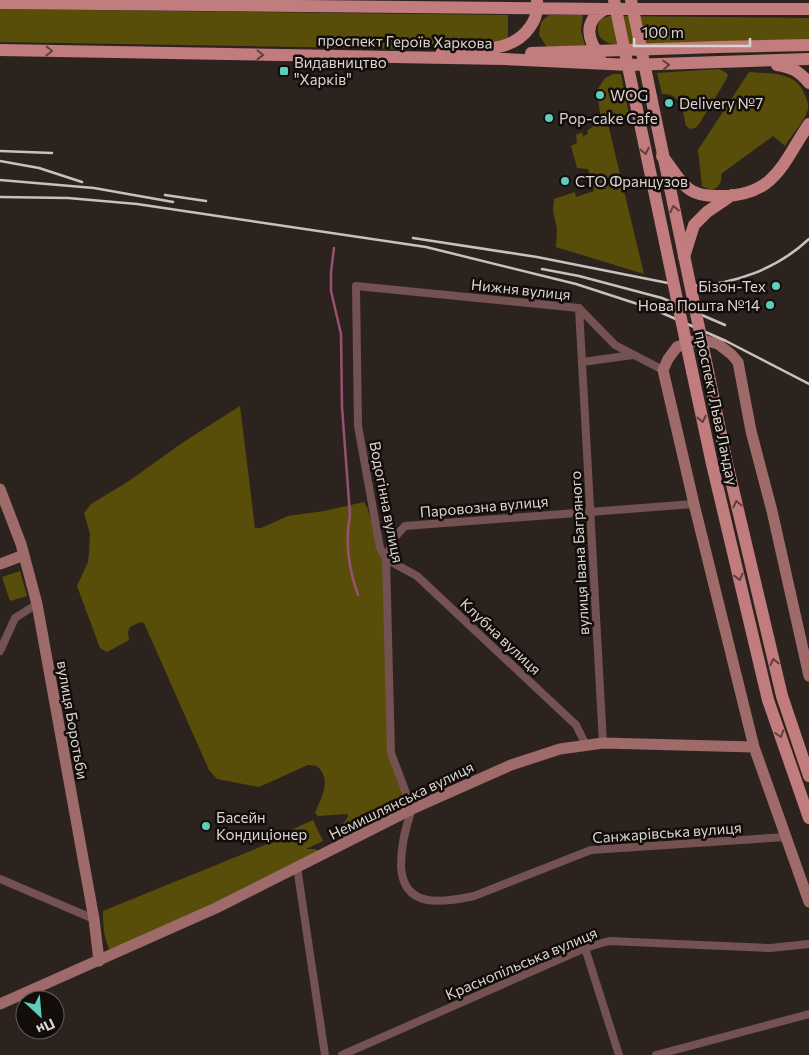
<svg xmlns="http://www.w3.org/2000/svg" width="809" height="1055" font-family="Commissioner,sans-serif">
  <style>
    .green { fill: #584e0a }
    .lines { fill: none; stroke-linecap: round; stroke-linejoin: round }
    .stream { stroke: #975171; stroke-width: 2.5 }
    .street { stroke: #735251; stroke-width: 8 }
    .secondary { stroke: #9f6a6a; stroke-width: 11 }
    .primary { stroke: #c17c7d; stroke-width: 12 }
    .rail { stroke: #c9c1be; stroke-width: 2.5 }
    .primary-bridge { stroke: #c17c7d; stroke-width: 12 }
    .oneway { stroke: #613f3e }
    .poi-dot { fill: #5cceba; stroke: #120d0b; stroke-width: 2 }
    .labels { text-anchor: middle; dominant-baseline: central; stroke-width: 5; stroke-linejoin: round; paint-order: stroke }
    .street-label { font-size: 15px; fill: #dbd4d1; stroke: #120d0b }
    .poi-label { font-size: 15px; fill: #dbd4d1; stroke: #120d0b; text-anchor: start }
  </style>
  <rect width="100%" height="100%" fill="#2d231e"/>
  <path class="green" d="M0,9l508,6v25l-36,6 -40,-1 -16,4 -416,-7z
    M549,15h34l-2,16 4,15 -38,1 -8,-12 2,-13z
    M610,16l199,2v24l-196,2c-15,-3 -19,-14 -12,-26z
    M719,69l6,3 3,3 -2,5 -27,44 -4,4 -5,1 -4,-3c-3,-15 -4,-33 -24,-32l-5,-21z
    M749,72c20,2 46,-1 55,21 2,5 5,10 4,16 -2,10 -17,27 -23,37l-12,-10 -52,38c2,13 -8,19 -19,12l-4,-36z
    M613,74h8l8,40 -22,6 37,154 -88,-27 1,-18 -4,-18 1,-12 21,-7 1,5 18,-6 -6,-22 -11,-1 -6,-22 6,-3 -1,-8 6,-3 1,4 5,-2 -1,-3 14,-11 -4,-30 8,-12z
    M240,406l15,122h6l27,-12 36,-5 40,-9 3,5 13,41 6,11 5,194 21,56 -66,34 -7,-5 -3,-6c4,-6 9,-9 12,-16l-1,-2 -29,2 -3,-3c7,-17 17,-33 2,-47l-9,-1 -49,22 -42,-8 -8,-9 -65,-147 -4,-1 -10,5 -2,5 1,8 -22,12 -7,-4 -23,-62 11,-24 1,-8 1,-20 -6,-21 7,-9 38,-23 53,-38z
    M20,571l7,25 -17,5 -8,-24z
    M313,820l10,21 -17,8h10l2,3 -206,102c-8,-13 -9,-27 -9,-43l189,-77 -1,-4z"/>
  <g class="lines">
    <path class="stream" d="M334,248l-3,24v19l10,43 1,73 8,108c-5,26 -1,55 8,80"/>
    <path class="street" d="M579,308l24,435
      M582,362l51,-7
      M663,370l-48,-25 -36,-37 -223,-22 2,140 22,122 6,11 5,194 21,56c-7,20 -11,36 -11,57 2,43 41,37 73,30l117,-46 194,-13
      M0,651l15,-33 22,-14
      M586,745l-10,-20 -159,-149 -31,-17 8,-21 11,-12 289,-22
      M297,867l28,188
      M0,879l94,40
      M585,948l34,107
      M342,1055l243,-107 24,-7 161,7 39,-4
      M656,1055l153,-41"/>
    <path class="secondary" d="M0,489l21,55 16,60 57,315 5,42
      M0,564l24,-9
      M809,676l-37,-165 -21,-80 -13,-69 -7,-8 -13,-10 -11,-3h-13l-17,6 -9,12 -5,11 31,134 60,243 55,155
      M0,1004l216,-96 196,-99 99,-44 49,-16 43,-6 151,4"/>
    <path class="primary" d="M0,3l605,6h204
      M0,50l505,9 125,6 179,-6
      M442,51c30,-4 68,5 88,-24 6,-8 8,-16 7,-26
      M531,53l187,-6 91,-2
      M600,57c-13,-18 -17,-36 5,-48
      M777,65c15,2 23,7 32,18
      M662,156c9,10 16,25 27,33 9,7 23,7 34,7 53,-1 60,-34 86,-72
      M684,257l10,-32 13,-13 25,-17
      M692,371l20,93 56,236 41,118
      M708,371l18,88 56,237 27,80"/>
    <path class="rail" d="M0,151l52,2
      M0,161l39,7 43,14
      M0,180l94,8 79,14
      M165,195l41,6
      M0,197l68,1 69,6 289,43 150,37 77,25 73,32 83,43
      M413,238l124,19 136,27
      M542,269l37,7 83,22 63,27
      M690,286c43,-1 87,-17 119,-47"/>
    <path class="primary-bridge" d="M614,0l78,371
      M631,0l77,371"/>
  </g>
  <defs><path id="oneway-chevron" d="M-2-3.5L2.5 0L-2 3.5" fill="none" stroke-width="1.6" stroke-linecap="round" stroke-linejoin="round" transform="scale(1.25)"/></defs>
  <g class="oneway">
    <use href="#oneway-chevron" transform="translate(49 51) rotate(1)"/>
    <use href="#oneway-chevron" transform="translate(260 55) rotate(1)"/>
    <use href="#oneway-chevron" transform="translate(666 65) rotate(-3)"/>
    <use href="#oneway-chevron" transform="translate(645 151) rotate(78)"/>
    <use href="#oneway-chevron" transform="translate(674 209) rotate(-102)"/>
    <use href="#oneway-chevron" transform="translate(702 419) rotate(78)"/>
    <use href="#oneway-chevron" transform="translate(737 504) rotate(-103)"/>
    <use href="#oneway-chevron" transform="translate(739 577) rotate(76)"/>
    <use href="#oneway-chevron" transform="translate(774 662) rotate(-103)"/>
    <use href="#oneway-chevron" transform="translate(780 734) rotate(72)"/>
  </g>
  <g class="poi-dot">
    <rect x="279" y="66" width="10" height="10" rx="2.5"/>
    <circle cx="600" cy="95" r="5"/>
    <circle cx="669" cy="103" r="5"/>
    <circle cx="549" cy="118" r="5"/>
    <circle cx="565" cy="181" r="5"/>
    <circle cx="776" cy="286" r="5"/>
    <circle cx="770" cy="305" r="5"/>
    <circle cx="206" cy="826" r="5"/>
  </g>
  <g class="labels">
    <g class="street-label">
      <text transform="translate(405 41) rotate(1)">проспект Героїв Харкова</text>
      <text transform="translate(521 289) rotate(6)">Нижня вулиця</text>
      <text transform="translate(717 408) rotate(78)">проспект Льва Ландау</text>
      <text transform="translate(387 502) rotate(79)">Водогінна вулиця</text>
      <text transform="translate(484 506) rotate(-5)">Паровозна вулиця</text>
      <text transform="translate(579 553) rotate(-93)">вулиця Івана Багряного</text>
      <text transform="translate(501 636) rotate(43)">Клубна вулиця</text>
      <text transform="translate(73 720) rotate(80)">вулиця Боротьби</text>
      <text transform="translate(401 800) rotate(-26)">Немишлянська вулиця</text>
      <text transform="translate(667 832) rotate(-4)">Санжарівська вулиця</text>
      <text transform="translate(521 963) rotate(-23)">Краснопільська вулиця</text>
    </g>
    <g class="poi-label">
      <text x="294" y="62">Видавництво<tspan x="294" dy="17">"Харків"</tspan></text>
      <text x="610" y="95">WOG</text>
      <text x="679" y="103">Delivery №7</text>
      <text x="559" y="118">Pop-cake Cafe</text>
      <text x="575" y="181">СТО Французов</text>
      <text x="766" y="286" text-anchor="end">Бізон-Тех</text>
      <text x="760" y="305" text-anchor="end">Нова Пошта №14</text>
      <text x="216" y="817">Басейн<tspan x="216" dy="17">Кондиціонер</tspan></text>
    </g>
  </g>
  <g transform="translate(40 1015) rotate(154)"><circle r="24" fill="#120d0b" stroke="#625d5a"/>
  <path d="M0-4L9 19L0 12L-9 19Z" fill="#5cceba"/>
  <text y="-8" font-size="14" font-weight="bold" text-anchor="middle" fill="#dbd4d1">Пн</text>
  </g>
  <path d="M634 38v8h116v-8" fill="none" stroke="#dbd4d1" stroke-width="2.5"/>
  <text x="642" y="38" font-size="15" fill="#dbd4d1" stroke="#120d0b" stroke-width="4" paint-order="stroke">100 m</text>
</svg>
